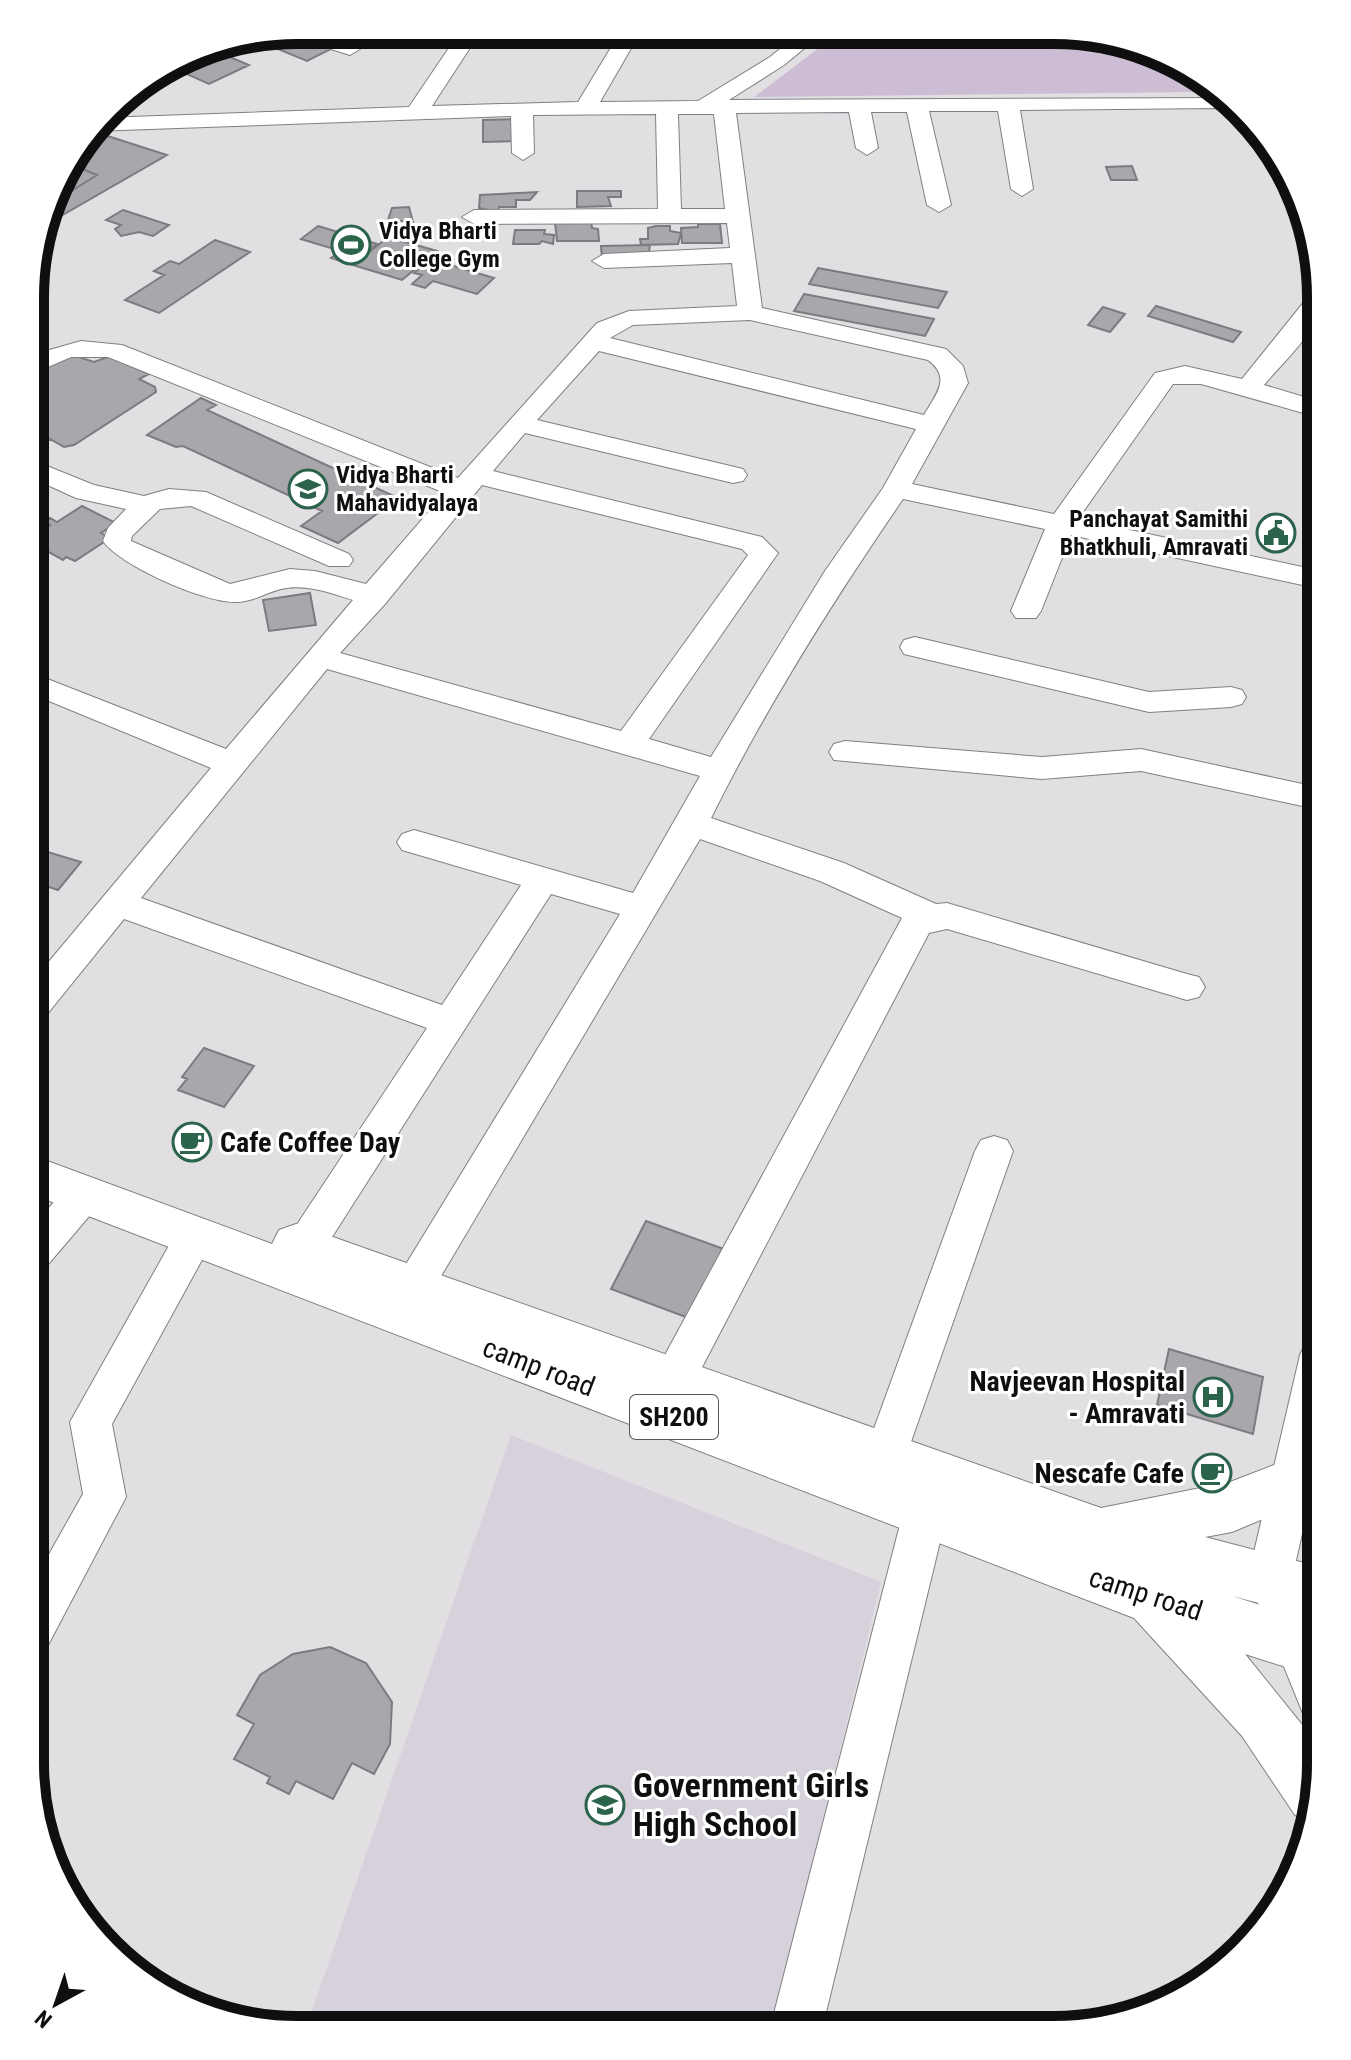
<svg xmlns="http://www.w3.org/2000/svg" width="1351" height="2060" font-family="'Roboto Condensed',sans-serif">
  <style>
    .built { fill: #d7d1db }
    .green { fill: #ccbdd4 }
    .building { fill: #a9a7ab; stroke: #7d7b7f; stroke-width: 2 }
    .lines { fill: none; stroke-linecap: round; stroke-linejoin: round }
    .minor-casing { stroke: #817f82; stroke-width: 2 }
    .major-casing { stroke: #817f82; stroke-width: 2 }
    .minor { fill: #fff; fill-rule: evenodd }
    .major { fill: #fff; fill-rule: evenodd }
    .labels { text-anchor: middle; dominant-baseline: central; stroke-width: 6; stroke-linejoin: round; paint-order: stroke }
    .far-poi-label { font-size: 24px; font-weight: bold; fill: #0f0f10; stroke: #fff; text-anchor: start }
    .shield { fill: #fff; stroke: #575758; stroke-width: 2 }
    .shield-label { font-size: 26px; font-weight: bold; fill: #0f0f10 }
    .poi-label { font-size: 28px; font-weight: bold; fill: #0f0f10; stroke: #fff; text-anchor: end }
    .street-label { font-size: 28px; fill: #0f0f10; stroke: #fff }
    .near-poi-label { font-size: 34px; font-weight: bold; fill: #0f0f10; stroke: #fff; text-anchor: start }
    .rim { fill: none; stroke: #0f0f10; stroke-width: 10 }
  </style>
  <rect width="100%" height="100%" fill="#e2dfe3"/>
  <path class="built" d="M511,1435l370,147 -109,447 -466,-1z"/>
  <path class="green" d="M840,32h250l119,50 -12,10 -443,5z"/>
  <path class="building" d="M291,34l40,15 -24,12 -39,-16z
    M206,47l43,18 -40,19 -38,-17z
    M515,119v22l-32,1v-22z
    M92,131l75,24 -122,70 20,-61z
    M66,163l12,4v4l5,-2 14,6 -45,28z
    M1132,166l5,14h-26l-5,-13z
    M577,191h44v6h-13l3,9 -34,1z
    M537,192l-7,8h-14v7h-17l-1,5 -19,-4 1,-13z
    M409,207l4,15 -25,-2 4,-12z
    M123,210l46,15 -16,11 -14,-4 -18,4 -6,-7 6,-4 -15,-5z
    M591,221l1,7 6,1 1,12h-42l-2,-18z
    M698,224h22l2,19h-40l-1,-15 17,-1z
    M318,226l59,18 -15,12 -8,-3 -11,9 -12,-4 10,-7 -40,-12z
    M656,226h14v5l11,2 -3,11 -37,1 -1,-6h8v-11z
    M515,230h30l-1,4 10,1 -1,9 -11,-3 -3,3h-26z
    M388,237l49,14 -35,29 -49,-15z
    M215,240l35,12 -91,61 -34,-13 39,-25 -10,-4 16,-10 9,3z
    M650,245l-2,13 -46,1 -1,-13z
    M430,259l64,19 -17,16 -44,-13 -8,7 -13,-4 10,-9 -8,-2z
    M818,268l129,24 -9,16 -129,-24z
    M804,294l130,25 -9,17 -131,-25z
    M1156,306l85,26 -8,10 -85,-26z
    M1103,307l22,7 -15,18 -22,-7z
    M69,354l25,8 16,-6 39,18 -10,5 16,8 1,5 -82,53 -10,2 -14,-8 -13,8 -5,-3v-67z
    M201,398l15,7 -9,5 191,88 -60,45 -37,-17 21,-15 -139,-65 -7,1 -29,-12z
    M82,506l34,17 -15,10 9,5 -35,23 -9,-4 -3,3 -31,-17v-7l18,-11 -6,-3 6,-4 7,4z
    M310,593l6,32 -47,6 -6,-31z
    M31,847l50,15 -23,28 -27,-9z
    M204,1048l50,18 -30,41 -46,-17 9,-11 -5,-2z
    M646,1221l78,28 -33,70 -80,-30z
    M1169,1349l94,28 -10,57 -96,-29z
    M330,1647l36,16 26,39 -2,42 -16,30 -22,-11 -19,36 -37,-18 -7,13 -22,-11 3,-6 -36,-18 20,-35 -17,-9 23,-40 33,-21z"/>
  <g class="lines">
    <defs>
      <path id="minor" d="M308,30l49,15 3,4 -10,6 -70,-22z
        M461,30l20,1 -49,75 146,-4 43,-71h20l-41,71 98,-1 72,-44 32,-26 22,1 -40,33 -55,35 497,-2 11,14 -20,-4 -197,2 13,79 -11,7 -11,-7 -13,-78h-69l22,94 -12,7 -12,-7 -20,-93h-36l7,36 -11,7 -11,-7 -7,-36 -113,1 26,195 184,41 17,17 5,17 -56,101 142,30 101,-141 30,-7 57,13 70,-87 8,-2c7,35 -35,69 -56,95l57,17v16l-120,-34h-28l-95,135 243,52v18l-250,-54 -30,76 -5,7h-20l-5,-7 34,-82 -142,-30c-70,102 -137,208 -192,319l133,45 92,41 11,-1 240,71 12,3 6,10 -6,10 -12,3 -240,-71 -18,4 -240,459 -15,6 -15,-6 -6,-13 6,-13 243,-448 -82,-37 -120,-42 -272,459 -14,5 -14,-5 -6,-12 6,-12 220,-360 -69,-20 -233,365 -14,5 -14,-5 -6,-12 6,-12 137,-207 -303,-109 -80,99 -13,4v-39l180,-215 -179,-74v-21l194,76 127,-149c-22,-7 -49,-17 -72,-11 -16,4 -30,14 -47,13 -31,0 -115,-37 -131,-61l5,-13 18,-19 -50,-11 -44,-20v-18l62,25 50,11 25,-7 37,3 143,62 4,6 -4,6h-20l-138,-60 -31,3 -28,27 -1,5 99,43 60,-15 25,2 51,13 79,-91 -337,-136h-37l-39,17v-19l49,-14 41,4 336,133 139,-155 32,-12 108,-5 -5,-43 -128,5 -12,-7 12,-7 126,-6 -3,-25 -253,1 -12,-7 12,-7 184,-1 -2,-95 -123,1 1,38 -11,7 -11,-7 -1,-37 -418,15 10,-13 306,-11zM678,114h36l11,95h-44zM750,320l178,40c24,18 8,34 -4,55l-314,-77 23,-13zM599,351l317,78 -33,59 -58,83 -114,186 -62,-18 129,-186 -16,-16 -269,-66 32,-38 208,50 10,-2 4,-6 -4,-6 -206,-49zM482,485l260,64 6,6 -127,176 -281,-78 45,-49zM327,669l373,107 -67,117 -219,-63 -12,4 -5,8 5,8 119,35 -79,120 -301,-107z
        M915,637l234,55 82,-5 11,3 4,7 -4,7 -11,3 -82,5 -245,-58 -4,-7 4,-7z
        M845,741l197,16 99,-8 180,39v22l-180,-39 -99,8 -208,-19 -5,-8 5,-8z
        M994,1136l13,4 6,11 -107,305 -6,14 -15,6 -15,-6 -6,-14 111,-305 6,-11z
        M83,1180l14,5 5,11 -5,11 -52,61 -14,5v-45l38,-43z
        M194,1221l14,5 6,12 -102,186 14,73 -80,152 -16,6v-67l53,-94 -13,-72 110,-196z
        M1321,1337v113l-29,128 28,67v78l-16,-7 -56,-138 52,-223 6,-13z
        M925,1493l15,6 7,14 -125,516h-52l133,-516 7,-14z"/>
      <path id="major" d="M31,1155l241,89 7,-14 17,-6 805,284 129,-26 62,-24 19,7 7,17 -7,17 -79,33 -27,5 115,30v52l-88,-23 88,28v54l-75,-24 75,93v34l-13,39 -12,-5 -53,-79 -108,-118 -1103,-424z"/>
    </defs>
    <use href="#minor" class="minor-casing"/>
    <use href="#major" class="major-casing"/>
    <use href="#minor" class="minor"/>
    <use href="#major" class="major"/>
  </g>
  <defs>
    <symbol id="stadium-ring" viewBox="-11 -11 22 22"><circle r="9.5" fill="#fff" stroke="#2b634b" stroke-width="1.5"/><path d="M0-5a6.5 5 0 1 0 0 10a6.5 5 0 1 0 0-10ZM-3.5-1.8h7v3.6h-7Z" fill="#2b634b"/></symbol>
    <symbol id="university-ring" viewBox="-11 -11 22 22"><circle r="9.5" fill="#fff" stroke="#2b634b" stroke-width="1.5"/><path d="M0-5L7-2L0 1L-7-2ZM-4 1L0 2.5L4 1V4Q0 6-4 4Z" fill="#2b634b"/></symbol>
    <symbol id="civic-ring" viewBox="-11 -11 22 22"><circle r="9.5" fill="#fff" stroke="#2b634b" stroke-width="1.5"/><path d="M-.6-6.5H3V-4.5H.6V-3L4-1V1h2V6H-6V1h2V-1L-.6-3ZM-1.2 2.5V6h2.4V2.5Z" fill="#2b634b"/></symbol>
    <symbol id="cafe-ring" viewBox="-11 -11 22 22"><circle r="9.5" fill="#fff" stroke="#2b634b" stroke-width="1.5"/><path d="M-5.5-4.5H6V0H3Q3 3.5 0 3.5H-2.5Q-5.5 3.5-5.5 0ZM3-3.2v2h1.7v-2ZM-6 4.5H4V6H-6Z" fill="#2b634b"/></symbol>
    <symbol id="hospital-ring" viewBox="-11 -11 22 22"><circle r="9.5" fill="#fff" stroke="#2b634b" stroke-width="1.5"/><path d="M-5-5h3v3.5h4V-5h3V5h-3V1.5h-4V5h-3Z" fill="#2b634b"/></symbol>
    <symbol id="school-ring" viewBox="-11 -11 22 22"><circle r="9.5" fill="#fff" stroke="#2b634b" stroke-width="1.5"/><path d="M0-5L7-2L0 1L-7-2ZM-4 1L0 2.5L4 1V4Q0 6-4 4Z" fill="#2b634b"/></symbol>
  </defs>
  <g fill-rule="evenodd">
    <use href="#stadium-ring" x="329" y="223" width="44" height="44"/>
    <use href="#university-ring" x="286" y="467" width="44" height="44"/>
    <use href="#civic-ring" x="1254" y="511" width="44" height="44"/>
    <use href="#cafe-ring" x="170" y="1120" width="44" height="44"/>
    <use href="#hospital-ring" x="1191" y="1375" width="44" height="44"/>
    <use href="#cafe-ring" x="1190" y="1451" width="44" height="44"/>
    <use href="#school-ring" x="583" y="1783" width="44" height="44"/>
  </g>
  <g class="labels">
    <g class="far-poi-label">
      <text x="379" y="231">Vidya Bharti<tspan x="379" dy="28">College Gym</tspan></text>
      <text x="336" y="475">Vidya Bharti<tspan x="336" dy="28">Mahavidyalaya</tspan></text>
      <text x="1248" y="519" text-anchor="end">Panchayat Samithi<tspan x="1248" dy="28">Bhatkhuli, Amravati</tspan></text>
    </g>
    <rect class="shield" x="630" y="1395" width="88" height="44" rx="6"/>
    <g class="shield-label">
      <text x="674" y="1417">SH200</text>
    </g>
    <g class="poi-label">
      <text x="220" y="1142" text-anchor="start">Cafe Coffee Day</text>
      <text x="1185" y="1381">Navjeevan Hospital<tspan x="1185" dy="32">- Amravati</tspan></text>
      <text x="1184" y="1473">Nescafe Cafe</text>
    </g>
    <g class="street-label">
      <text transform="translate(539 1367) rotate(21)">camp road</text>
      <text transform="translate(1146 1594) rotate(18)">camp road</text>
    </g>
    <g class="near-poi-label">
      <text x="633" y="1785">Government Girls<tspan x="633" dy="39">High School</tspan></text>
    </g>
  </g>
  <path d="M0 0H1351V2060H0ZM297 44H1054A253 253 0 0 1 1307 297V1763A253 253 0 0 1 1054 2016H297A253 253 0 0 1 44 1763V297A253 253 0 0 1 297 44Z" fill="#fff" fill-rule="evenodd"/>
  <path class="rim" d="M297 44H1054A253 253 0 0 1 1307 297V1763A253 253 0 0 1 1054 2016H297A253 253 0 0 1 44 1763V297A253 253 0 0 1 297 44Z"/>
  <g transform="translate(56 2004) rotate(220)" stroke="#ffffff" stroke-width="6" paint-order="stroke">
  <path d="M0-6L14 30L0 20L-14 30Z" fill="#0f0f10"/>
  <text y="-12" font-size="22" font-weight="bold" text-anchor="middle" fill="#0f0f10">N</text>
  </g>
</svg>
